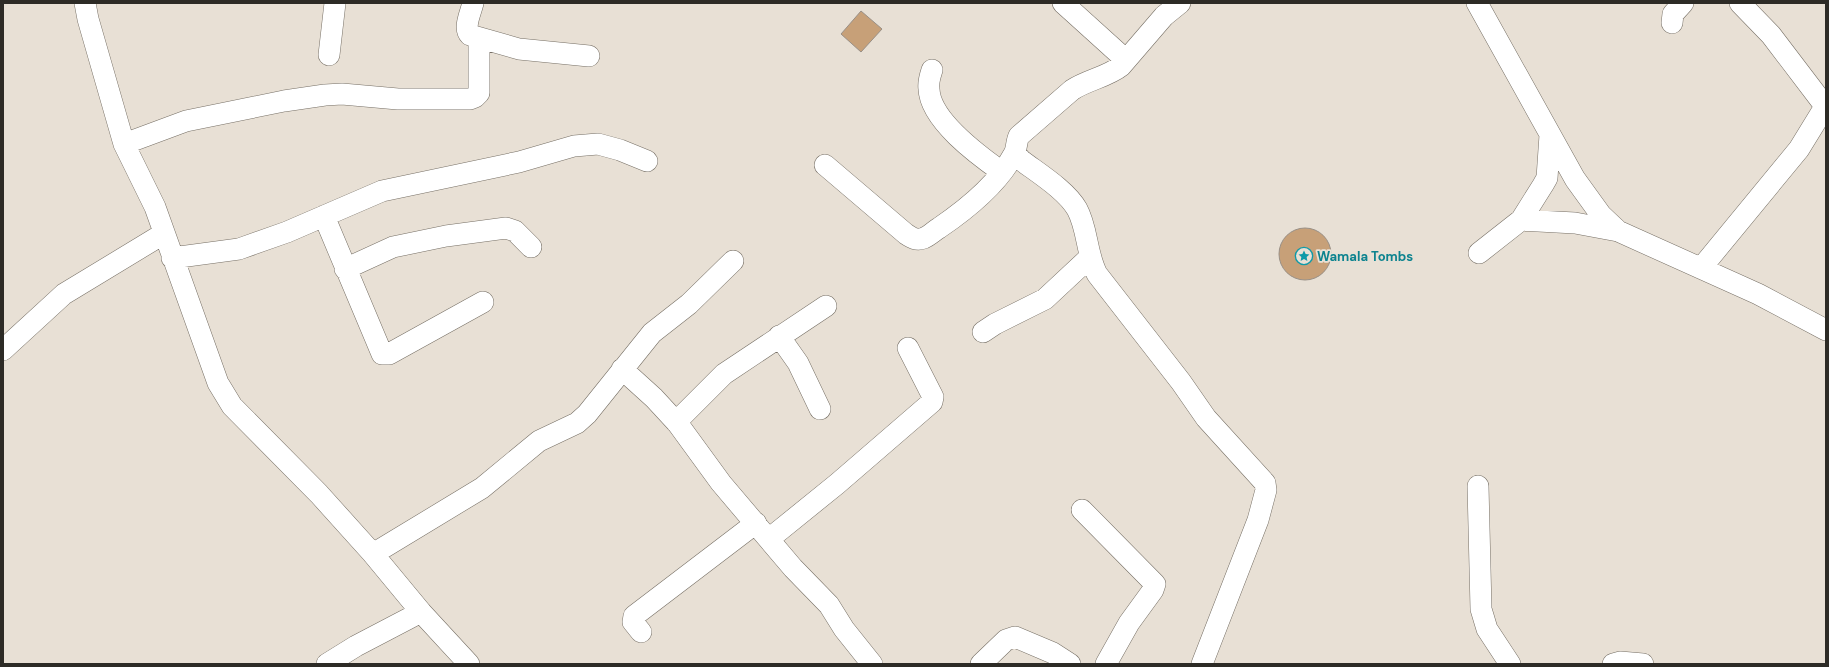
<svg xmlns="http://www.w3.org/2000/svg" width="1829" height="667" font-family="'DM Sans',sans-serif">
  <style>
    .building { fill: #c7a078; stroke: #999087 }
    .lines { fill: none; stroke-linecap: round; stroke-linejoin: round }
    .minor-casing { stroke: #766f65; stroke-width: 22 }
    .minor { stroke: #fff; stroke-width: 21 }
    .labels { text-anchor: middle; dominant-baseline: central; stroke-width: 3.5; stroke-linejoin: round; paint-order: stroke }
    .culture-label { font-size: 13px; font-weight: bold; fill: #0d838f; stroke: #e8e0d5; text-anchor: start }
  </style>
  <rect width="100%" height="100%" fill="#e8e0d5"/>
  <path class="building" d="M861,11l21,18 -21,23 -20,-18z
    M1279 254a26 26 0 1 1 52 0a26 26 0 1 1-52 0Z"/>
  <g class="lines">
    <defs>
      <path id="minor" d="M85,3l3,16 36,125 31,63 63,176 14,23 87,88 54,60 48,58 48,52
        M473,3c-2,9 -10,25 -3,32l49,14 70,7
        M1063,3l63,57
        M1477,3l98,176 26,36 17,16 140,63 68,36
        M1740,3l31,32 54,71
        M1672,23l1,-9 10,-11
        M329,55l6,-52
        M932,70c-2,6 -4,13 -3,19 1,31 49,66 73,83
        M124,144l62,-23 98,-20 41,-6 17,-1 56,5h72l5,-2 4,-4v-55
        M1015,153l6,7c17,13 45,30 56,49 11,20 9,44 20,65l84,108 25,36 59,65 1,7 -8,30 -56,144
        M825,165l81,69c6,4 11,7 18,4 5,-2 10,-7 15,-10 28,-19 59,-44 75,-74 3,-5 2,-12 5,-18l53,-46c15,-10 35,-13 49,-24l43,-50 16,-13
        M324,216c19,46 39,92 58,138h7l94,-52
        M1521,220l54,3 43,8
        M1479,253l42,-33 22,-35 4,-7 3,-43
        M172,258l67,-9 48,-17 95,-41 137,-29 55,-16 24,-2 22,6 27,11
        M1702,267l97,-118 27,-44
        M345,269l48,-22 53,-11 60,-8 9,3 16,16
        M983,332l12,-8 50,-25 45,-42
        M779,336l19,27 22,46
        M3,350l61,-56 99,-60
        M622,369l32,29 24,26 43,59 72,85 36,37 15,24 28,35
        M676,422l48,-48 102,-68
        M1478,486l3,123 6,20 23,35
        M1082,510l73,74 -2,6 -24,33 -23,41
        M769,539l68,-55 95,-82 1,-5 -25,-49
        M373,554l109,-66 57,-47 38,-18 10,-9 65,-81 37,-29 44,-43
        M641,632l-8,-10 1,-6 122,-93
        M327,664l29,-18 65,-34
        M981,664l25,-24 9,-3 38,16 17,11
        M1613,664l7,-2 23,2"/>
    </defs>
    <use href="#minor" class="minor-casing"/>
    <use href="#minor" class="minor"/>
  </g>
  <defs>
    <symbol id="sight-ring" viewBox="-11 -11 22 22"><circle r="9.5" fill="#e8e0d5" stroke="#0f9aa8" stroke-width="1.5"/><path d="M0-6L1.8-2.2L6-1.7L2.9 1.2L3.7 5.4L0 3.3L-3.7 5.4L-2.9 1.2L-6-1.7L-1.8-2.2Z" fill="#0f9aa8"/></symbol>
  </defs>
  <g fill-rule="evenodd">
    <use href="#sight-ring" x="1294" y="246" width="20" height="20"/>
  </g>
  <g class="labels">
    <g class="culture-label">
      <text x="1317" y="256">Wamala Tombs</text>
    </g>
  </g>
  <rect width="1829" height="667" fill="none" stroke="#2d2b26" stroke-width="8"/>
</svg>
